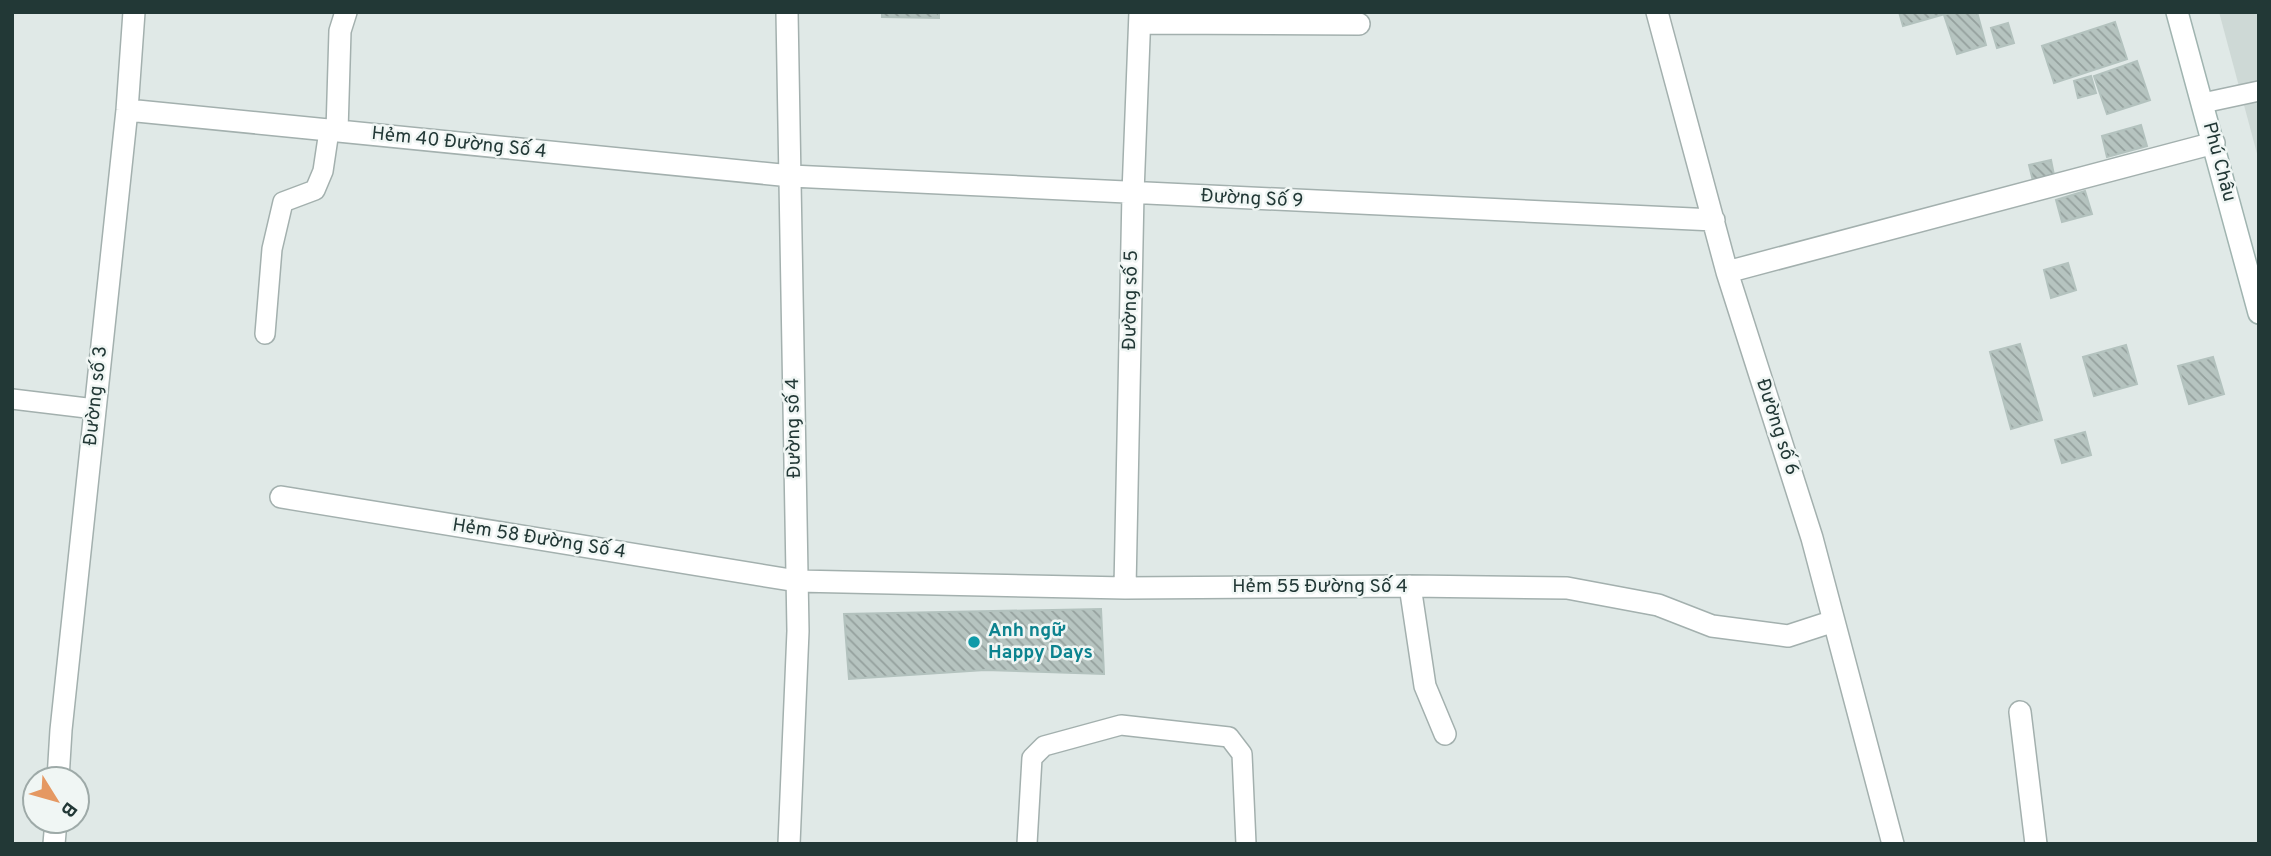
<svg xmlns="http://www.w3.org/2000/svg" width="2271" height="856" font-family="Overpass,sans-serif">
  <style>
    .built { fill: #ced9d6 }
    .building { fill: url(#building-back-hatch); stroke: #b3c2be; stroke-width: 2 }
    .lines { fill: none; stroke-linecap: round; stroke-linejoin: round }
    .lane-casing { stroke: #a3b0ae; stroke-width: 22 }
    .street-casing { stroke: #a3b0ae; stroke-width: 24 }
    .secondary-casing { stroke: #a0b4b0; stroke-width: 24 }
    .lane { stroke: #fff; stroke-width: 19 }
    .street { stroke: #fff; stroke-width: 21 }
    .secondary { stroke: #fff; stroke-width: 21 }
    .culture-dot { fill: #0f9aa8; stroke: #f0f6f4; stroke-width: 2.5 }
    .labels { text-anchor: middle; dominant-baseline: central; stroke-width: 5; stroke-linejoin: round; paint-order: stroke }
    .street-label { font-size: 19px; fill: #223836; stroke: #f0f6f4 }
    .culture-label { font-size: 19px; font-weight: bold; fill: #0d838f; stroke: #f0f6f4; text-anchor: start }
  </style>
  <defs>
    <pattern id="building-back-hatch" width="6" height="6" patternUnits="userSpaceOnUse" patternTransform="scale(1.75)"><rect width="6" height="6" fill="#b6c4c0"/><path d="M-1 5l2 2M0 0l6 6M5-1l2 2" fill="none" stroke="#94a09d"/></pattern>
  </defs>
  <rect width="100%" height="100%" fill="#e0e9e7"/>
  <path class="built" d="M2219,12h40v149z"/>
  <path class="building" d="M882,12h57v6l-57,-1z
    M1899,12h53l-49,14z
    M1952,12h25l9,33 -29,9 -13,-39z
    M2115,22l12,37 -73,24 -12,-37z
    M2008,23l6,20 -17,5 -6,-20z
    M2137,61l13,39 -43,14 -13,-38z
    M2091,76l5,17 -18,5 -4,-17z
    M2141,125l6,21 -40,11 -5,-21z
    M2051,160l3,15 -21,6 -4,-16z
    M2085,191l7,23 -30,8 -6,-22z
    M2068,263l8,27 -25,8 -7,-28z
    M2020,344l22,76 -31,9 -21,-77z
    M2126,345l11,39 -43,12 -11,-39z
    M2213,357l11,37 -35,10 -11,-38z
    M2085,432l6,23 -29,8 -7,-23z
    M1101,609l3,65 -119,-4 -136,9 -5,-65z"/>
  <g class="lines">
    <defs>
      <path id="lane" d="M2203,103l56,-12
        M265,334l7,-85 11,-47 32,-12 8,-19 6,-40
        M12,399l83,10
        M1027,844l5,-86 12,-12 77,-21 108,12 13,17 4,90"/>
      <path id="street" d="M787,12l11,619 -9,213
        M1657,12l70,260 85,266 81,306
        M1140,23l219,1
        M127,110l664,66 923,44
        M337,131l3,-100 6,-19
        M1727,272l487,-129
        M281,497l516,84 328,7 285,-2 157,2 91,17 54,21 76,10 46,-15
        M1410,586l15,100 20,48
        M1125,588l8,-395 7,-181
        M2020,712l16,132
        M58,779l3,-49 66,-620 7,-98
        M54,844l2,-23"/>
      <path id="secondary" d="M2177,12l82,301"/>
    </defs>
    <use href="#lane" class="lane-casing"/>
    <use href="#street" class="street-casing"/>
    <use href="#secondary" class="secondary-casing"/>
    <use href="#lane" class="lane"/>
    <use href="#street" class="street"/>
    <use href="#secondary" class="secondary"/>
  </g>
  <circle class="culture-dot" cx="974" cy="642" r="7"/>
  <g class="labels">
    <g class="street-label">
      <text transform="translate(459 143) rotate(6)">Hẻm 40 Đường Số 4</text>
      <text transform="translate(2219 162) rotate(75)">Phú Châu</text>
      <text transform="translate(1252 199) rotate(3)">Đường Số 9</text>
      <text transform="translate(1131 300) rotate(-89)">Đường số 5</text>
      <text transform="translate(96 396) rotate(-84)">Đường số 3</text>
      <text transform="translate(1777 427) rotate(72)">Đường số 6</text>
      <text transform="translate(794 428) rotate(-91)">Đường số 4</text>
      <text transform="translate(539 539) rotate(9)">Hẻm 58 Đường Số 4</text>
      <text x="1320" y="587">Hẻm 55 Đường Số 4</text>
    </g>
    <g class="culture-label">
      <text x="988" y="631">Anh ngữ<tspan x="988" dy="22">Happy Days</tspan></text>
    </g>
  </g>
  <rect width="2271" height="856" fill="none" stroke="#223836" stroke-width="28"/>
  <g transform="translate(56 800) rotate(127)"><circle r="33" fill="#f0f6f4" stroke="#9eaaa8" stroke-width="2"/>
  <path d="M0-5L12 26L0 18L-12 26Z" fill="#e59862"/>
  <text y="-10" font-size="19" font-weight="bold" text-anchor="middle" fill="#223836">B</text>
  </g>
</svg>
